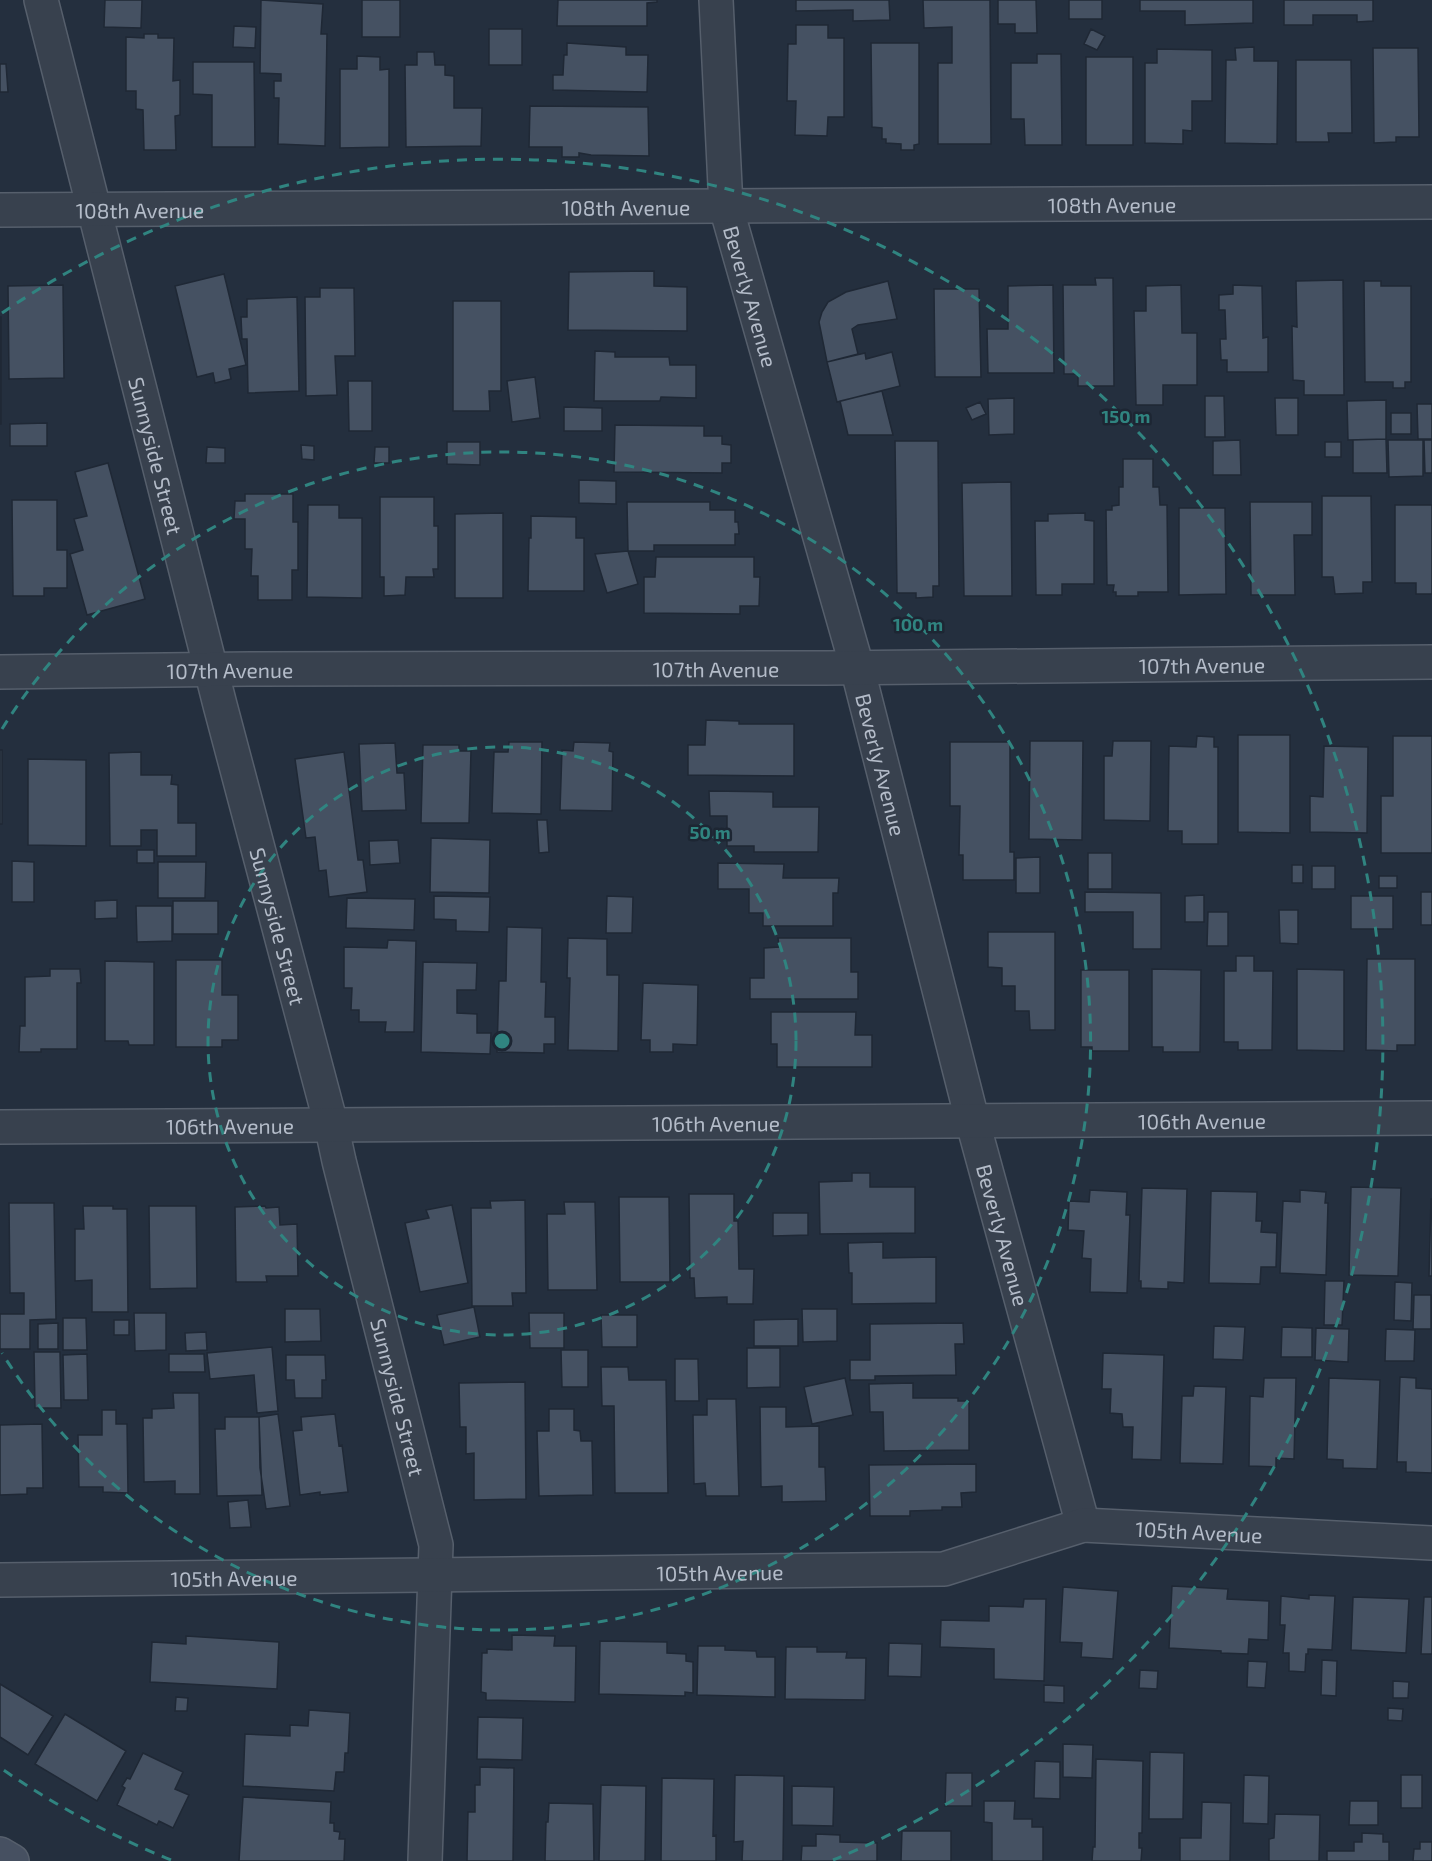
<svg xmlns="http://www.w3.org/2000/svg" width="1432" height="1861" font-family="'Exo 2',sans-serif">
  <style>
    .building { fill: #455162; stroke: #1f2835; stroke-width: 1.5 }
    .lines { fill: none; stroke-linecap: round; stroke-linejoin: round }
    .street-casing { stroke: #565f6c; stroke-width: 36 }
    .secondary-casing { stroke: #565f6c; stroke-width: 36 }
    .street { stroke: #38414e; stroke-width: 33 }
    .secondary { stroke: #465061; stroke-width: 33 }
    .ring { fill: none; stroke: #308480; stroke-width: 3; stroke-dasharray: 10 8 }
    .labels { text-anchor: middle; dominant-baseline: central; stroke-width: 5; stroke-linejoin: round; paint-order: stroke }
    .street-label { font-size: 21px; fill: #b4bcc9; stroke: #1d2633 }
    .centre { fill: #308480; stroke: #1d2633; stroke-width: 3 }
    .ring-label { font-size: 18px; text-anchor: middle; font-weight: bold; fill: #308480; stroke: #1d2633; stroke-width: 5; stroke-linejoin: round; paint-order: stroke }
  </style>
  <rect width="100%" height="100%" fill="#242f3e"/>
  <path class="building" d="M105,0h37l-1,28 -37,-1z
    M261,0l62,4 -2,30h6l-2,112 -47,-2 1,-46h-5v-17h7v-7l-21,-1z
    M362,0h38v37h-38z
    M558,0h99v2l-10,1v23h-90z
    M796,0h93l1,20 -37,1v-11l-57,1z
    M923,0h67l1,144h-53v-81h14v-36l-28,1z
    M998,0h38l1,33h-22v-9h-17z
    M1069,0h33v19h-33z
    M1140,0h113v23l-68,2v-14h-45z
    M1284,0h89v21l-16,1v-7h-44v10h-29z
    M796,25h32v13h16v79h-16l-1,19 -32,-1 1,-34h-9l1,-57h8z
    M234,26l22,1 -1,21 -22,-1z
    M489,29h33v36h-33z
    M1091,29l14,7 -8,14 -13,-6z
    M144,34h14v4h16l-1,43 7,-1v35l-5,1 1,34h-32l-1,-40 -7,-1v-18h-10v-54l18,1z
    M567,43l59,4v8h22l-1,37 -94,-2v-15h10l1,-20h3z
    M871,43h48v101l-5,1v5h-13v-6l-15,-1v-4h-4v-11l-10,-1z
    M1254,47v14h24l-1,83 -52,-1 1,-83h10l-1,-12z
    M1373,48h45l1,89h-23v5l-22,1z
    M1157,49l55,1v51h-20v30l-9,-1v14l-38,-1v-80h12z
    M417,52h17l1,13h10v10l9,1v32h28l-1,38 -75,1 -1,-82h12z
    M1037,54h24l1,91h-37l-1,-26h-13v-56h26z
    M357,56l23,1v13l9,-1v78l-49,1v-79h17z
    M1086,57h47v88h-47z
    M1296,60h55l1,73h-24l1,9h-33z
    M193,62h61l1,85h-43v-52l-19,-1z
    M0,64h6l2,28h-8z
    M530,106l118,1 1,49 -58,-1 -12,-2v4h-17v-10h-33z
    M654,271v15l33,1v44l-119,-1 1,-58z
    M224,274l22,91 -17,4 2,10 -16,4 -2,-10 -16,4 -22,-91z
    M1095,278h18l1,108h-36v-12h-14l-1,-89h33z
    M1343,280l1,115h-40v-14l-11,-1 -1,-54 5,1 -1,-46z
    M888,281l9,38 -39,6 -6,4 6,25 -31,8 -8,-40 3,-10 6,-10 18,-10z
    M1364,281h17v5h30v96h-6v6h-12v-6h-28z
    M63,285l1,93 -55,1 -1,-93z
    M1053,285l1,88h-66l-1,-44h21v-43z
    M1181,285l1,48h15v52h-34v20h-27l-2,-94h12v-25z
    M1233,285l29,1 1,52 5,-1v35h-41v-12h-6l-1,-21h6l-1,-29h-6v-15l14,-1z
    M320,288h34l1,68h-20l2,39 -31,1 -1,-99h15z
    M934,289h45l2,88h-46z
    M297,297l2,94 -51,2 -1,-54h-5l-1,-22h6v-18z
    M453,301h48v90h-12l1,20h-37z
    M0,317h1v107h-1z
    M595,351l20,1v5h54l1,8h26v33l-35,-1 -1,4h-66z
    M892,352l8,34 -63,16 -10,-40 38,-9 1,6z
    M535,377l5,41 -28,4 -5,-41z
    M348,381h24v50h-23z
    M882,391l11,44h-45l-8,-34z
    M1205,396h19l1,41h-20z
    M1014,398v36l-25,1 -1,-36z
    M1275,398h23v37h-22z
    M1386,400v39l-38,1 -1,-39z
    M980,402l6,12 -14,6 -6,-12z
    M1417,404h15v35h-14z
    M564,407l38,1v23h-38z
    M1391,413h20v21h-20z
    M47,423v23h-37v-22z
    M615,425l89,1v10h18v8l9,1v18h-9v10l-108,-1z
    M1386,439l1,34h-34v-33z
    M1240,440l1,35h-28v-34z
    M1388,440h35v36l-34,1z
    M1424,440h8v33h-7z
    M895,441h43l1,145h-6v11l-17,1v-5h-19z
    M447,442h33v23l-33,-1z
    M1325,442h16v15h-16z
    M301,445l13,1v14l-12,-1z
    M207,447l18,1v15h-19z
    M375,447h14v16h-15z
    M1123,459h30v28h6l1,18h7l1,87h-30v4h-22v-4h-3l1,-7h-7l-1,-75h6v-4l7,-1v-18h4z
    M108,463l37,136 -58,16 -17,-61 13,-4 -9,-31 13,-3 -12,-44z
    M579,480l37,1v23l-37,-1z
    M1011,482l1,114h-48l-2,-113z
    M245,494h48v28h5v48h-6v30h-34v-24h-7l1,-27h-7v-30h-11l1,-18h10z
    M1322,496h49l1,86h-9v11l-28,1 -2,-17h-11z
    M380,497h54v29h4v43h-5l1,8h-28l-1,18 -21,1v-19h-4z
    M12,500h45v50h10v38h-23v8h-31z
    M627,502h83v8h25v12h3l1,12h-4v11h-81v6h-26z
    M1250,502h62v33h-18l1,60h-44z
    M308,505h31v13h23v80l-55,-1z
    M1395,505h37v89h-16v-11h-21z
    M1179,508h46l1,86 -47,1z
    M503,513v85h-48v-84z
    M1085,513v7l9,1v63h-32v11h-26l-1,-74h13v-7z
    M531,516l45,1v21h8v53h-56l1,-53h2z
    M628,551l10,33 -31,9 -12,-39z
    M656,557h98v20h6l-1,29h-19v8l-96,-1v-36h11z
    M706,720l33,1v3h55v52l-106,-1v-30h17z
    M1238,735h52v98l-52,-1z
    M1197,736l17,1v10h4v97h-36v-13h-14l1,-85 27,1z
    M1393,736h39v117h-51v-57h12z
    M1030,741h53l-1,99 -53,-1z
    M1113,741h38l-1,80 -46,-1v-64h8z
    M509,742h33l-1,72 -49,-1 2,-61h14z
    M574,742l36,1 -1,8 4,1 -1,59 -52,-1 2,-60 11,1z
    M950,742h60v110h4v28h-51v-25h-4l1,-49h-10z
    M395,743l2,30h7l2,37 -44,1 -3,-67z
    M423,745h36v6h12l-2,72h-48z
    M1324,746l44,1 -1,86 -57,-1v-36l13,1z
    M0,750h2v74h-2z
    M141,752v23h31l-1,9 7,1v38h18v33h-39v-26h-16v16h-31l-1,-93z
    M344,752l14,108h5l4,32 -38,5 -3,-27 -7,1 -4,-34 -9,1 -11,-79z
    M28,759l58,1v86l-58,-1z
    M709,791l64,1v15h46l-1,45h-64v-6h-27v-30h-17z
    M537,820h10l2,32 -10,1z
    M431,838l59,2 -1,53 -59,-1z
    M398,840l2,23 -30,2 -1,-24z
    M137,850h17v13h-17z
    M1088,853h24v36h-24z
    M1040,857v36h-24v-35z
    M12,861l22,1v40h-22z
    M158,862h48l-1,36h-47z
    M718,863l66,1 -1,14h56l-1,15h-5v33h-70v-13h-14v-24h-31z
    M1292,865h11v18h-11z
    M1312,866h23v23h-23z
    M1379,876h18v12h-18z
    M1085,892l76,1v56h-28v-37h-48z
    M1421,892h11v33h-11z
    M1204,895v27h-19v-26z
    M434,896l56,1 -1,35 -33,-1v-11l-22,-1z
    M607,896l26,1 -1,36h-26z
    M1351,896h42v33h-42z
    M347,898l68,1 -1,31 -68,-2z
    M117,900v18l-22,1v-18z
    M173,901h45v33h-45z
    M136,906h36v35l-35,1z
    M1279,910h19v34l-18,-1z
    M1208,912h20v34h-21z
    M507,927l35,1 -1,54h5l-1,35h10v27h-11v9l-47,-1 2,-71h7z
    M988,932h67v98h-25l-1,-19h-14v-25h-13v-18l-14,-1z
    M568,938l39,1v36h12l-1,76 -50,-1 2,-72h-3z
    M778,938h73v34h7v27h-108v-21h14v-30l15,-1z
    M388,940l28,1 -2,91h-29l1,-10h-27v-12h-8l1,-22h-8v-41l43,1z
    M1236,956h18v15h19l-1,79h-34v-8h-14v-71h12z
    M1367,959h48v86h-18v6l-31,-1z
    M176,960h46v35h16v45h-16v7h-46z
    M105,961l49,1v83h-25l-1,-4h-23z
    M423,962l54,1 -1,27h-19v23l20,1v19h14l-1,21 -69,-2z
    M50,969h30l1,14h-4v66h-36v3h-22l1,-26h5v-49l25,-1z
    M1152,969l49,1 -1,82h-37v-5h-11z
    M1297,969l47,1v81l-47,-1z
    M1081,970h48v81h-37v-4h-11z
    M643,983l55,2 -1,60 -24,-1v8h-23v-12h-9z
    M771,1012h85l-1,23h17v32h-95v-23h-6z
    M852,1173h18v14h45v46l-95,1 -1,-52 33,-1z
    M1351,1187l50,1 -3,88 -49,-1z
    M1142,1188l45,1 -3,94 -16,-1v7l-27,-1v-7h-2z
    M1090,1190l37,2 -1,23h4l-3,78 -37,-1 1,-33 -9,-1 2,-27 -16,-1 1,-29 20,1z
    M1300,1190l26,2 -1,11h3l-2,72 -46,-2 3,-72 17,1z
    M1211,1191l46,1 -1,29h6l-1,11 16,1 -1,34h-15l-1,17 -51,-1z
    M689,1194h45v27h4l1,48h15l-1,35h-26v-7l-32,1 -1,-20h-4z
    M619,1197h50l1,85h-50z
    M1431,1199h1v77h-3z
    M525,1200l1,93h-14l1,13h-41l-1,-98h20l-1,-7z
    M564,1202h31l2,88h-49l-1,-76h18z
    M9,1203h45l2,116 -26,1v29h-30v-35h24v-21h-14z
    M452,1205l16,78 -48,9 -15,-69 24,-5 -3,-8z
    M83,1206h30v3h14l1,103h-36v-32l-17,1v-52h9z
    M149,1206h47l1,82 -47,1z
    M265,1206l1,2 13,-1 1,18 17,-1 1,52h-32l1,6h-31l-1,-75z
    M773,1213h35v22l-35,1z
    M883,1242v16l53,-1v46l-84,1v-31h-3l-1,-30z
    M1325,1281h19l-2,44h-18z
    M1395,1282l17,1 -1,38 -17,-1z
    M1414,1295h17v34h-18z
    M474,1307l6,30 -36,8 -7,-30z
    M285,1309h35l1,32 -36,1z
    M802,1309h35v32l-34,1z
    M134,1313h32v37l-31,1z
    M529,1313h35v35h-34z
    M601,1315h36v32h-35z
    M63,1318h23l1,32h-24z
    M798,1319v27h-44v-26z
    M114,1320h15v15h-15z
    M58,1323v26h-20v-25z
    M963,1323l1,21h-9l1,31 -81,1v4h-25v-20h20v-36z
    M1214,1326l31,1 -2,33 -30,-1z
    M1282,1327l30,1v29h-31z
    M1316,1328l33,1 -1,33 -33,-2z
    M1386,1329l29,1 -1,31h-29z
    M206,1332l1,18 -21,1 -1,-18z
    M272,1347l6,64 -21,2 -3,-38 -44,4 -3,-26z
    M747,1348h33v39l-33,1z
    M561,1350h27v37h-26z
    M34,1352h26l1,56h-26z
    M1103,1353l61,2 -3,105 -29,-1 1,-32h-10l-1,-13 -12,-1 1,-24h-9z
    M87,1354l1,46h-24l-1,-45z
    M169,1354h35l1,18h-36z
    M286,1355h39l1,25h-4v18h-27l-1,-18h-8z
    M675,1359h23l1,42h-24z
    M601,1367h27l1,13h37l2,113h-53l-1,-87h-12z
    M1400,1377l16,1v10l16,1v84l-26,-1v-10h-9z
    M845,1378l8,37 -41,9 -8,-37z
    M1264,1378h32l-2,81 -18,-1v9l-27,-1 1,-70 13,1z
    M1329,1378l51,2 -3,89 -34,-1v-8l-16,-1z
    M525,1382l1,117 -52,1v-47l-8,1v-27h-6l-1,-44z
    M913,1383v15h45v3h11v49l-85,1 -1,-39h-13l-1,-28z
    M1194,1386l32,1 -3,77 -43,-1 2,-67h11z
    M173,1393h26l1,101h-25v-13l-31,1 -1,-64h9v-9l22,-1z
    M707,1399h29l3,97h-33l-1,-13 -11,1 -1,-69h14z
    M760,1407h26v20l33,-1v41h6l1,34 -44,1v-16l-21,1z
    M549,1409h25v21l6,1 1,10h11l1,54 -54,1 -2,-65h12z
    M102,1410h14v14h11l1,69 -25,-1v-5h-24l-1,-52h24z
    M278,1414l12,92 -24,3 -6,-41 -1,-51z
    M335,1414l4,32 3,-1 6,47 -28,3v-3l-20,3 -7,-64 9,-1 -1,-13z
    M225,1417h34l3,78 -45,1 -2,-67h10z
    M42,1424l1,64h-16v6l-27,1v-70z
    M976,1464v28l-15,1 1,14h-20v3l-32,1v5h-40l-1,-51z
    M248,1500l3,27 -21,1 -2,-26z
    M1172,1586l56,3 -1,10 42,2 -1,39 -19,-1 -1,15 -27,-1v-2l-52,-3z
    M1063,1587l55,4 -5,68 -32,-2 1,-14 -22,-1z
    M1309,1595l26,1 -3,54 -24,-1v5h-2l-1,18 -16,-1v-18h-6l2,-28h-5l1,-29 28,3z
    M1353,1597l56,2 -3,54 -55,-3z
    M1424,1597h8v57h-11z
    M1024,1599h22l-2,82 -50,-2v-30l-54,-2 1,-27 48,1v-15l34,1z
    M512,1635l43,1 -1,10h22l-1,56 -89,-2v-7l-5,-1 1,-39h5v-4l25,1z
    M186,1636l93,6 -2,47 -127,-7 2,-40 34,2z
    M600,1641l67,1v11l19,1v7l7,1v31l-8,-1v4l-86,-2z
    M889,1643l33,1 -1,33 -33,-1z
    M698,1646h27v4l31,1 1,6h18v40l-78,-2z
    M786,1647h31v5h30l-1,6h20l-1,42 -80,-1z
    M1322,1660l15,1 -1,35 -15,-1z
    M1248,1661l19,1 -2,26 -18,-1z
    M1140,1670l18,1 -1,18 -18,-1z
    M1393,1681l16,1 -1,16h-15z
    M0,1684l53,32 -25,39 -28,-18z
    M1044,1685l20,1v17l-20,-1z
    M176,1697l12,1 -1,13h-12z
    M1388,1708l15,1 -1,12 -14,-1z
    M309,1710l41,3 -2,40h-3l-1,19h-8l-2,19 -91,-5 2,-52 45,2v-11l18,1z
    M65,1714l61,37 -29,50 -62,-37z
    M478,1717l45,1 -1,42 -45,-1z
    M1063,1744l30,1 -1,33 -29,-1z
    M1150,1752l34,1 -1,66h-34z
    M143,1753l40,19 -8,17 14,6 -16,33 -14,-7 -2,4 -40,-20 8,-17 -3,-2 5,-8 3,1z
    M1096,1759l47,2 -1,72h-3v15h3l-1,13h-49l1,-14h2z
    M1035,1761l25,1v37l-26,-1z
    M480,1767l34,1 -1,93h-46l1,-49h7v-27h5z
    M946,1773h26v33h-27z
    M735,1775l49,1 -1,85h-41l1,-20 -9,1z
    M1244,1775l25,1 -1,48 -25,-1z
    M1401,1775h21v33h-21z
    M662,1778l52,1 -1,57 3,-1v26h-55z
    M601,1785l45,1 -1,75h-46z
    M792,1786l42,1 -1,39 -41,-1z
    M243,1797l88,5 -1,21h4v8l6,1 -1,7h6l-1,22h-105z
    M984,1801h31l-1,18h18v8h11v34h-51v-38l-8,-1z
    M1350,1801h28v24h-29z
    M1202,1802l29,1 -1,58h-50v-23h21z
    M549,1803l44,1 1,57h-49l1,-39h2z
    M1275,1814l45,1 -1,46h-50v-22l5,-1z
    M902,1831h49v30h-50z
    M1362,1833l21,1v8h6v19h-62v-10h27v-9h8z
    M816,1834l24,1v7l37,1v18h-76l1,-15h14z
    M1420,1842h12v19h-19l1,-12h6z"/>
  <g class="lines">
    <defs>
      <g id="street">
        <path id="s1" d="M41,0l179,705 111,419 8,37 97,384 -11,316"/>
        <path id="s2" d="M716,0l10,207 131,460 116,456 110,402"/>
        <path id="s3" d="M0,210l1432,-8"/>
        <path id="s4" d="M0,672l249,-3 578,-1 605,-6"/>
        <path id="s5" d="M0,1127c477,-5 955,-4 1432,-9"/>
        <path id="s6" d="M0,1580l944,-11 139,-44 349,18"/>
      </g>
      <path id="secondary" d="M0,1854l12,7"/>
    </defs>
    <use href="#street" class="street-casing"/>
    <use href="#secondary" class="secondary-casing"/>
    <use href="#street" class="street"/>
    <use href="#secondary" class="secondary"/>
  </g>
  <g class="ring">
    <circle cx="502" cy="1041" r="294"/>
    <path d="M2 729A589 589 0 1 1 2 1353"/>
    <path d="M171 1860A883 883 0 0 1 2 1769M2 313A883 883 0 1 1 833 1860"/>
  </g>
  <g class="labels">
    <g class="street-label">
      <text stroke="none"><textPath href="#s3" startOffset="1112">108th Avenue</textPath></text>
      <text stroke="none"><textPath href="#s3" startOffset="626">108th Avenue</textPath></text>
      <text stroke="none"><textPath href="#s3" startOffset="140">108th Avenue</textPath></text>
      <text stroke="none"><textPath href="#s2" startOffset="300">Beverly Avenue</textPath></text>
      <text stroke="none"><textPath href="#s1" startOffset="470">Sunnyside Street</textPath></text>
      <text stroke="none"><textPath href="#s4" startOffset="1202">107th Avenue</textPath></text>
      <text stroke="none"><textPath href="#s4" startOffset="716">107th Avenue</textPath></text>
      <text stroke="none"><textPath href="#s4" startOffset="230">107th Avenue</textPath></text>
      <text stroke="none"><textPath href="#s2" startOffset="786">Beverly Avenue</textPath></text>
      <text stroke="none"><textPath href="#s1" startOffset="956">Sunnyside Street</textPath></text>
      <text stroke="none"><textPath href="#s5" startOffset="1202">106th Avenue</textPath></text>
      <text stroke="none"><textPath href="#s5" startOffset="716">106th Avenue</textPath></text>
      <text stroke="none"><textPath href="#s5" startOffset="230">106th Avenue</textPath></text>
      <text stroke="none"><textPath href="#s2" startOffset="1272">Beverly Avenue</textPath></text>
      <text stroke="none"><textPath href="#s1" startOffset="1442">Sunnyside Street</textPath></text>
      <text stroke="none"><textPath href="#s6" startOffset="1206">105th Avenue</textPath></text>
      <text stroke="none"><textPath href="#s6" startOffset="720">105th Avenue</textPath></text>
      <text stroke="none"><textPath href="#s6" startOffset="234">105th Avenue</textPath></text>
    </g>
  </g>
  <circle cx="502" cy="1041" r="9" class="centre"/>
  <g class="ring-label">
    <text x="1126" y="423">150 m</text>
    <text x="918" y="631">100 m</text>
    <text x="710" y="839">50 m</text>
  </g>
</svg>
